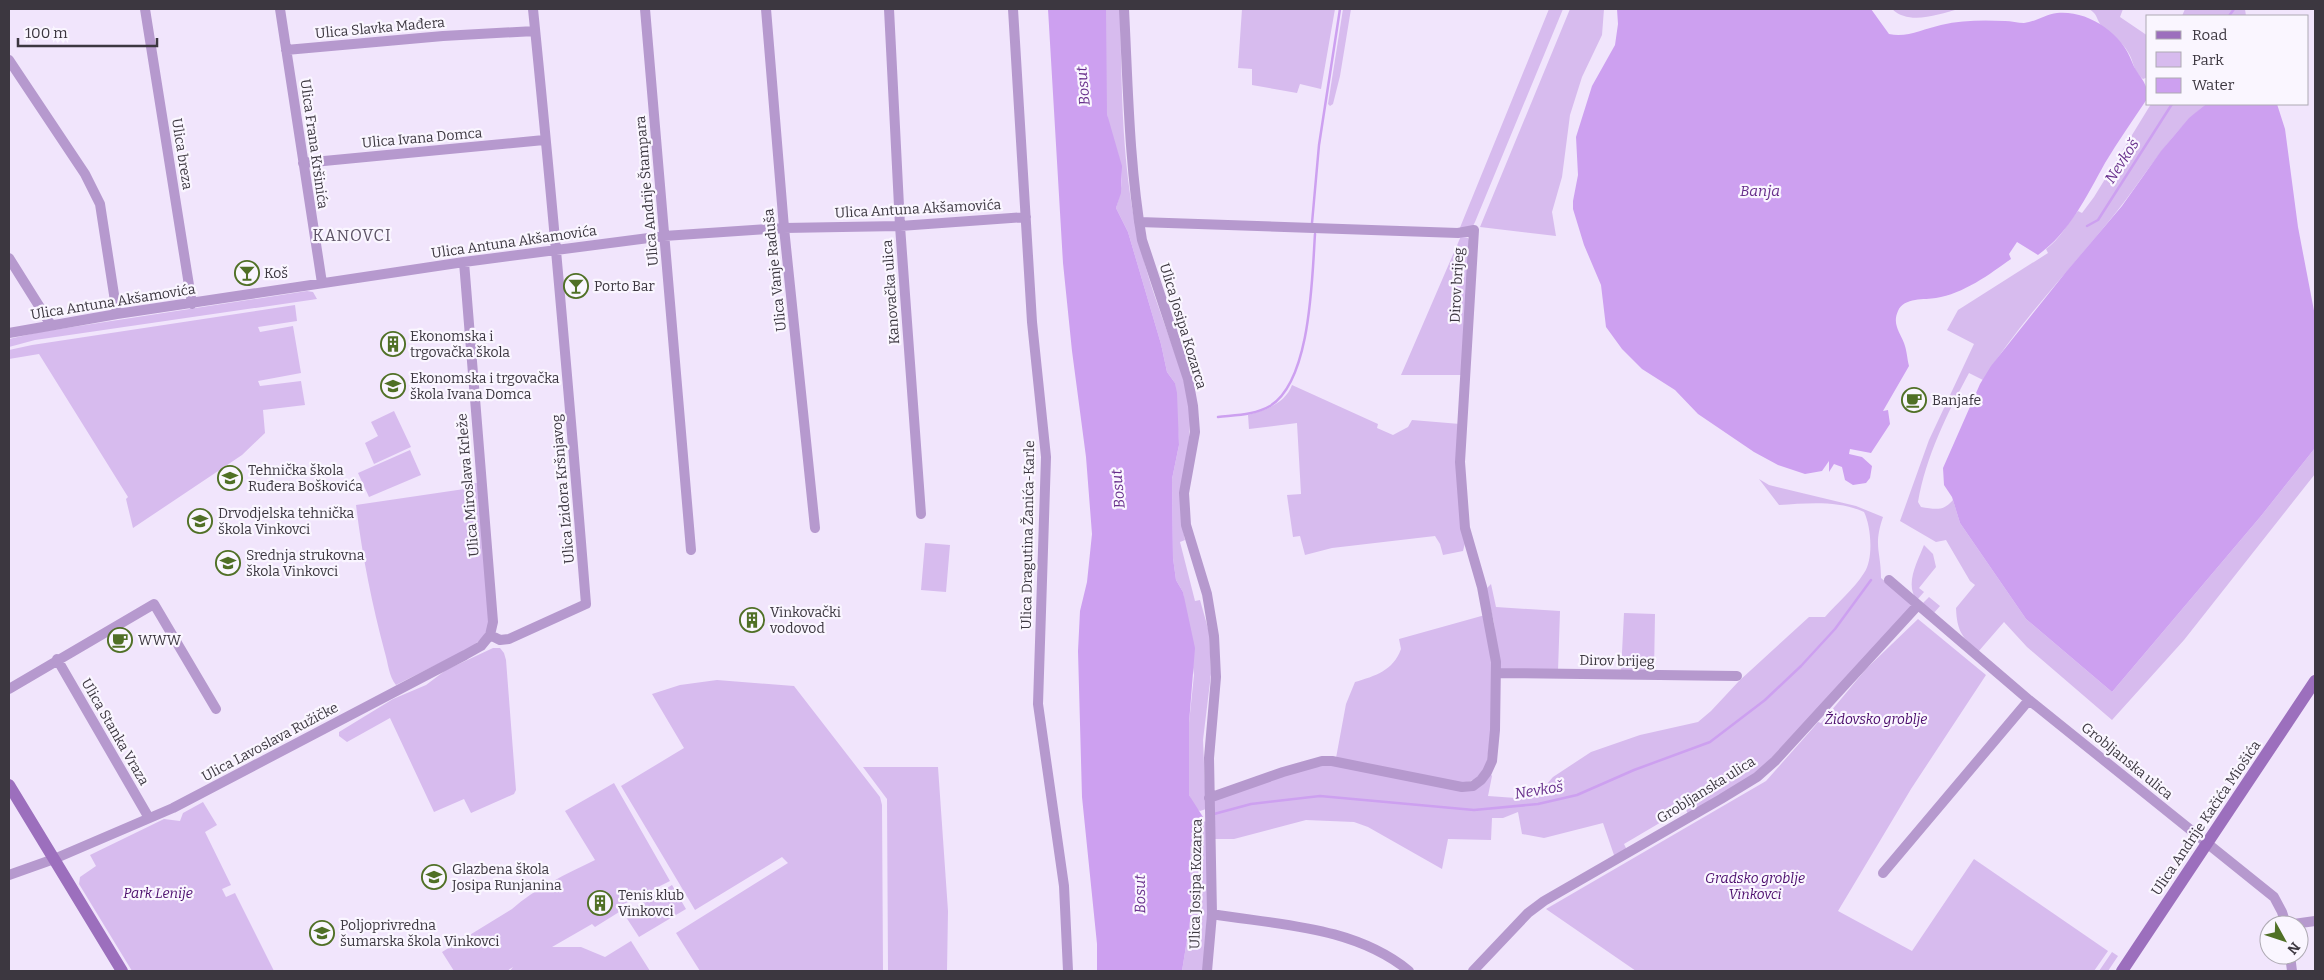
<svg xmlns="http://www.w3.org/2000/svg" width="2324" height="980" font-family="Bitter,serif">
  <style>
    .green { fill: #d7bbee }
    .water { fill: #cda0f0 }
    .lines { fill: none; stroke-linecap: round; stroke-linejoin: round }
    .stream { stroke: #cda0f0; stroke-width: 2.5 }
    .street { stroke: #b699ce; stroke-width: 10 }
    .secondary { stroke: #9c6fbd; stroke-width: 12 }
    .labels { text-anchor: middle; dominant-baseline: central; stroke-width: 4.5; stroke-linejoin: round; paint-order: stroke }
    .street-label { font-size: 14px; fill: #3c3740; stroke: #faf6ff }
    .poi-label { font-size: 14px; fill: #3c3740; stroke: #faf6ff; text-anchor: start }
    .park-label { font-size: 14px; font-style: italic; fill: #4c0d6d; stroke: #faf6ff }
    .water-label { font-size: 15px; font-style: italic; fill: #672e8b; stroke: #faf6ff }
    .quarter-label { font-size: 16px; letter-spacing: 1px; fill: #5d5366; stroke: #faf6ff }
  </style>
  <rect width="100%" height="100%" fill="#f1e5fc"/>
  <path class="green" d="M1106,9h14c2,81 1,166 22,244 8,33 21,66 32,98 6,17 13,36 15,54 5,47 -15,87 -4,135l-5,2 15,59 5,-1 9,32 2,42 -8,66 3,69 -6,2 -5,-3 -6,-13v-72l5,-48 -11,-83 -7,-12 -3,-22 -1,-79 7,-34 -4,-62 -8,-11 -6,-28 -33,-112 -12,-24c15,-44 -3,-55 -9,-94 -5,-32 -1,-73 -1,-105z
    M1242,9h93l-14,80 -21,-5 -3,9 -45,-8v-16l-14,-1z
    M1343,9h8l-11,67 -7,28 -3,2 -2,-2z
    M1549,9h14l-88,213 -2,4 -14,4z
    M1570,9h34l-2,26 -20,42 -12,38 -8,62 -10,35 4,24 -76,-9z
    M1892,9h67c-21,5 -49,17 -67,0z
    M2089,9h34l-3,8 28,19v41l-5,2c-10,-7 -9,-18 -15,-27 -6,-12 -23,-19 -28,-28 -4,-7 -3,-10 -11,-15z
    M2185,9h60l1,7h-64z
    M2151,104h55c-38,31 -62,74 -92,111 -44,55 -94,106 -131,165l-14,-7c-22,41 -43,83 -51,129l3,5c14,2 22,5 32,-7l7,23 66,96 86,73 149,-176 54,-68v26l-131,166 -72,80 -85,-73 -23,-25 -26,30c-16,-16 -21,-20 -22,-44l19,-23 -5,-4 -24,-41 -10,2 -36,-21 29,-81 45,-96 -27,-14 11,-20 90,-57 -2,-4c14,-10 21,-25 32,-38l4,2 12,-16z
    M1461,236l7,2 2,4 -8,133h-61z
    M307,291l6,1 4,7 -282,41 -26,7v-8l31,-7z
    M295,305l2,16 -39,6 2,5 33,-6 8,47 -43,8 2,5 41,-5 4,24 -42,5 2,23 -23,22 -109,73 -7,-29 2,-2 -89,-143 -30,5v-9l23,-5z
    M1292,385l86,39 -1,4 16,7 15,-8 4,-7 48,4 5,119 -2,8 -20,4 -3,-11 -5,-8 -103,12 -27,7 -5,-19 -7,1 -6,-42 14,-1 -4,-71 -48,6 -1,-14c17,-5 37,-11 44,-30z
    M394,411l17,36 -37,17 -9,-21 13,-7 -7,-14z
    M410,450l11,25 -52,22 -11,-24z
    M1759,479l10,6 87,21 27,11c-10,29 -2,34 -2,61l31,26v4l-154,164 -70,42 -3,-6 -61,36 3,6 -12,8 -12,-35 -59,15 -22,-4 -4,-22 -15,6h-11l-1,22 -43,-1 -6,30 -74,-42 -14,-5 -48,-2 -72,19h-19l-1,-40 95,-31 26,-4 131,26 24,-17 2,3 -4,20 28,2 22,-4 15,-17 38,-25 49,-17 58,-13 13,-11 28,-30 70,-64h16c12,-14 29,-28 39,-44 10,-14 7,-47 0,-61 -26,-12 -56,-9 -85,-7z
    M471,483h7l11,142 -5,11 -12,11 -76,38c-7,-8 -8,-22 -11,-32 -13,-49 -23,-98 -29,-148l115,-17z
    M925,543l25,2 -4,47 -25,-2z
    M1924,545l9,9 3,13 -17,21 5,4 -7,8c-13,-16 1,-39 7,-55z
    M1491,584l5,23 64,4 -2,60 -60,-1 -4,-47 -8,-34z
    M1929,597l11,9 -7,8 -10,-11z
    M1624,613l31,1 -1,58h-33z
    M1485,615l7,49 1,51 -7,54 -12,11 -15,4 -123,-26 10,-54 9,-22c20,-6 38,-11 46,-33l-2,-10z
    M1918,619l68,56 -75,114 -73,122 74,40 62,-92 134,92 -14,20h-458l-90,-62 220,-128 47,-53 5,-6 3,1 45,-54z
    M493,648h7l4,5 2,7 10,130 -2,4 -43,19 -7,-14 -30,13 -44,-94 -43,24 -8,-6v-4l54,-33 33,-14 20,-15z
    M717,680l77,6 86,111 2,8 1,166h-183l-24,-38 112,-70 -6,-6 -87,53 -74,-124 63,-38 -32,-54 28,-9z
    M863,767h75l10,144 -1,60h-59l-1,-172z
    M614,783l56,98 -48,24 2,4 -29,18 -3,-3 -40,23h29l24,10 26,-16 19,30h-140l3,-4 -6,4h-53l-12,-19 70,-43c23,-21 55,-35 83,-49l-30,-49z
    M203,802l14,23 -12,7 26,53 -9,4 4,8 9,-4 39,78h-142l-53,-87 1,-7 16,-11 -6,-11 74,-36 16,2 3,-8z
    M1207,821l2,70 -6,80h-21l12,-75 -4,-19v-28l4,-14 8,-13z
    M672,885l14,24 -47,28 -15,-23z
    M2112,952l6,4 -10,15h-9z"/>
  <path class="water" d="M1048,9h58l1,105 15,52 -1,27 -5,15 12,24 33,112 6,28 8,11 2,10 2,52 -7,34 1,79 3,22 7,12 12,56 -6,75v72l14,22 -1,5 -8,13 -4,14v28l4,19 -12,75h-85v-27l-15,-147 -4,-146 2,-40 7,-29 5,-48 -6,-77 -14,-106 -9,-88z
    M1617,9h254l18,25c18,4 34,-5 52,-9 21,-5 43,-5 64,-4 6,0 13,2 19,2 11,-1 22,-9 33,-10 31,-3 65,20 75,49 5,14 18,21 15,37 -14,21 -29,42 -42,64 -19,34 -35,69 -67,92l-21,-13 -8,12 2,5c-21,15 -48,35 -75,39 -11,2 -32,-1 -38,13 -6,13 2,21 6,32 3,8 3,15 5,23l-26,45 5,-1 2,14 -19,29 -21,-4 -1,5 13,3 10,9 -2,12 -4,5 -13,2 -8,-5 -3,-13 -8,-3 -5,8v-11l-7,10 -17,3 -27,-9 -24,-13 -56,-38 -23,-24 -33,-21 -20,-20 -16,-22 -5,-42 -17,-40 -11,-36v-8l5,-26 -2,-38 16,-51 23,-41 3,-21z
    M2206,104h71l8,25 13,98 17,89v132l-54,68 -149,176 -86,-73 -66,-96 -8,-26 -8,-12 -1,-17 37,-84 11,-18 75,-94 56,-66 39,-55 28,-33z"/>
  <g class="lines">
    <path class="stream" d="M2229,16l5,-7
      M1312,223l7,-78 21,-136
      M2087,226l11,-6 74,-116
      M1218,417c17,-2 37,-2 52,-11 41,-25 42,-128 45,-172
      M1214,814l37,-10 69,-8 154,14 64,-6 39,-9 57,-25 76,-28 55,-42 36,-34 34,-37 36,-49"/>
    <path class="street" d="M145,9l47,295
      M280,9l42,274
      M645,9l46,541
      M766,9l18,219 31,300
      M889,9l11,217 21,288
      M1013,9l19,313 14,135 -8,247 26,182 4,85
      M1124,9c4,77 5,155 18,231l46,139 5,27 2,26 -11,61 2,32 21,69 7,42 2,41 -7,81 3,156 -5,57
      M286,50l157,-14 92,-5
      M9,60l76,114 15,30 17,110
      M303,163l241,-23
      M1139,222l319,11 16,-3 -14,232 5,66 17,59 14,75 -1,68 -3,31 -5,11 -6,8 -8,6 -11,1 -130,-26h-10l-39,11 -74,26
      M9,258l42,67
      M464,262l29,360 -3,13 10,5 9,-1 77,-35c-16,-199 -33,-397 -53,-595
      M9,333l108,-19 347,-52 200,-26 120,-8 116,-2 126,-9
      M1889,580l140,120 245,197 8,15 4,13
      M57,659l92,159
      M1496,673l241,3
      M9,689l145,-85 62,105
      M1883,873l146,-173
      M9,875l45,-16 119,-51 292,-153 16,-9 9,-11
      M1212,914c67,11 142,12 197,57
      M2286,925l29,-4
      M2290,955l2,16
      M1473,971l55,-58 16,-12 177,-102 36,-22 18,-16 143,-156"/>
    <path class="secondary" d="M9,785l113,186
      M2122,971l193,-290"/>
  </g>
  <defs>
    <symbol id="bar-ring" viewBox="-11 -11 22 22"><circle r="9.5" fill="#faf6ff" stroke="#507026" stroke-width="1.5"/><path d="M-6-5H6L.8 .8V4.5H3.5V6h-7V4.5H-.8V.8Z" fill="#507026"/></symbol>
    <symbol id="building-ring" viewBox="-11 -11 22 22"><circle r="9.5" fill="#faf6ff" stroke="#507026" stroke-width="1.5"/><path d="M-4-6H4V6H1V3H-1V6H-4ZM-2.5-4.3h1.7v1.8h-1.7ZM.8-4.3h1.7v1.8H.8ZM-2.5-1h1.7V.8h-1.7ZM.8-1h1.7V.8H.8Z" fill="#507026"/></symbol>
    <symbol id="school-ring" viewBox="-11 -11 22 22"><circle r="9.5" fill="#faf6ff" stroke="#507026" stroke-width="1.5"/><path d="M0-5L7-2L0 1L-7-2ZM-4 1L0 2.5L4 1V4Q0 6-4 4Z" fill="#507026"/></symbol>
    <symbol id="cafe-ring" viewBox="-11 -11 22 22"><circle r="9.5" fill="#faf6ff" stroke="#507026" stroke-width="1.5"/><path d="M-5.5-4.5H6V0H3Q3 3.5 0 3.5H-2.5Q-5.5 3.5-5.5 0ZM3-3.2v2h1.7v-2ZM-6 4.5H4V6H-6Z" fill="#507026"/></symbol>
  </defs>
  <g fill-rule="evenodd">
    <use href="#bar-ring" x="233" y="259" width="28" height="28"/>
    <use href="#bar-ring" x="562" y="272" width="28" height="28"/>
    <use href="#building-ring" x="379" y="330" width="28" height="28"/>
    <use href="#school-ring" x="379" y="372" width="28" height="28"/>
    <use href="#cafe-ring" x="1900" y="386" width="28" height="28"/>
    <use href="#school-ring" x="216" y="464" width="28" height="28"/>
    <use href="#school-ring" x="186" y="507" width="28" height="28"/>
    <use href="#school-ring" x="214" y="549" width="28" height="28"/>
    <use href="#building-ring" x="738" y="606" width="28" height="28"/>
    <use href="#cafe-ring" x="106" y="626" width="28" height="28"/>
    <use href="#school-ring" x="420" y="863" width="28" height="28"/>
    <use href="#building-ring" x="586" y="889" width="28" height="28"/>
    <use href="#school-ring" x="308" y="919" width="28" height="28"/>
  </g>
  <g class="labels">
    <g class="street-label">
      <text transform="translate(380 28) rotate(-5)">Ulica Slavka Mađera</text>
      <text transform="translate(422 138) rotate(-5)">Ulica Ivana Domca</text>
      <text transform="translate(314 144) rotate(82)">Ulica Frana Kršinića</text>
      <text transform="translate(182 154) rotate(81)">Ulica breza</text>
      <text transform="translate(647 191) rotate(-95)">Ulica Andrije Štampara</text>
      <text transform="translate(918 209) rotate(-3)">Ulica Antuna Akšamovića</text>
      <text transform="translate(514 242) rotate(-8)">Ulica Antuna Akšamovića</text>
      <text transform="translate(775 270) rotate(-96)">Ulica Vanje Raduša</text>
      <text transform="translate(1457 285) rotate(-87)">Dirov brijeg</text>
      <text transform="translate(891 292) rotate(-94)">Kanovačka ulica</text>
      <text transform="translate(113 302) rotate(-9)">Ulica Antuna Akšamovića</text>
      <text transform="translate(1183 326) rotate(73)">Ulica Josipa Kozarca</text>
      <text transform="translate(468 485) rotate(-95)">Ulica Miroslava Krleže</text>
      <text transform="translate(563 489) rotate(-95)">Ulica Izidora Kršnjavog</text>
      <text transform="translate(1028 535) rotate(-89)">Ulica Dragutina Žanića-Karle</text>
      <text transform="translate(1617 661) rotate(1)">Dirov brijeg</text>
      <text transform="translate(115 732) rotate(60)">Ulica Stanka Vraza</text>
      <text transform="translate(270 742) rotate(-28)">Ulica Lavoslava Ružičke</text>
      <text transform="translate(2127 761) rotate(39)">Grobljanska ulica</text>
      <text transform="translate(1706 790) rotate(-32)">Grobljanska ulica</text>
      <text transform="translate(2206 818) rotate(-56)">Ulica Andrije Kačića Miošića</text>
      <text transform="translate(1196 884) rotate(-89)">Ulica Josipa Kozarca</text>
    </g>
    <g class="poi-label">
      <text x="264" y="273">Koš</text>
      <text x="594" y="286">Porto Bar</text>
      <text x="410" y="336">Ekonomska i<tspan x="410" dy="16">trgovačka škola</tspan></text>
      <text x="410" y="378">Ekonomska i trgovačka<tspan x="410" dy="16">škola Ivana Domca</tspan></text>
      <text x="1932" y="400">Banjafe</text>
      <text x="248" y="470">Tehnička škola<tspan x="248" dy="16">Ruđera Boškovića</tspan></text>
      <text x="218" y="513">Drvodjelska tehnička<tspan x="218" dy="16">škola Vinkovci</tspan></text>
      <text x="246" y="555">Srednja strukovna<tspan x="246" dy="16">škola Vinkovci</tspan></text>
      <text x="770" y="612">Vinkovački<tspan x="770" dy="16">vodovod</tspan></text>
      <text x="138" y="640">WWW</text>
      <text x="452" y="869">Glazbena škola<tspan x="452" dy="16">Josipa Runjanina</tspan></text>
      <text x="618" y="895">Tenis klub<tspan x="618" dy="16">Vinkovci</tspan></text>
      <text x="340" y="925">Poljoprivredna<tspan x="340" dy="16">šumarska škola Vinkovci</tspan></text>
    </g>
    <g class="park-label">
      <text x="1876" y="719">Židovsko groblje</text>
      <text x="1755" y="878">Gradsko groblje<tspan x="1755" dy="16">Vinkovci</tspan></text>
      <text x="158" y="893">Park Lenije</text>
    </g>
    <g class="water-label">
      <text transform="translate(1083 86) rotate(-95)">Bosut</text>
      <text transform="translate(2122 161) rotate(-57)">Nevkoš</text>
      <text x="1760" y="191">Banja</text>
      <text transform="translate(1118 489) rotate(-95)">Bosut</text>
      <text transform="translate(1539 790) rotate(-9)">Nevkoš</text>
      <text transform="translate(1140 894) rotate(-91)">Bosut</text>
    </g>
    <g class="quarter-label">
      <text x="352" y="235">KANOVCI</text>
    </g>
  </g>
  <rect width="2324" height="980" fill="none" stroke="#3c3740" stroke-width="20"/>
  <rect x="2146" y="15" width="162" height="90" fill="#faf6ff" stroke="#aeaab3"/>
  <rect x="2156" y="31" width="25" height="8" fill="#9c6fbd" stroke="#aeaab3"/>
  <text x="2192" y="40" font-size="15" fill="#3c3740">Road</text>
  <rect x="2156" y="52" width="25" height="15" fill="#d7bbee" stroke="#aeaab3"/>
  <text x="2192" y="65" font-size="15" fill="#3c3740">Park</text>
  <rect x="2156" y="78" width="25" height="15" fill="#cda0f0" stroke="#aeaab3"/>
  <text x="2192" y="90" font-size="15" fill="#3c3740">Water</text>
  <g transform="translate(2284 940) rotate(130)"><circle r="24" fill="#faf6ff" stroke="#aeaab3"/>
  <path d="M0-4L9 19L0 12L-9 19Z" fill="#507026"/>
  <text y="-8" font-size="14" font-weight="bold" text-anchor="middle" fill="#3c3740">N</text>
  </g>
  <path d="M18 38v8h139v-8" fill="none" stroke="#3c3740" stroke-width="2.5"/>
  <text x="25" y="38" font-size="15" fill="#3c3740" stroke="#faf6ff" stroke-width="4" paint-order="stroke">100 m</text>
</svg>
